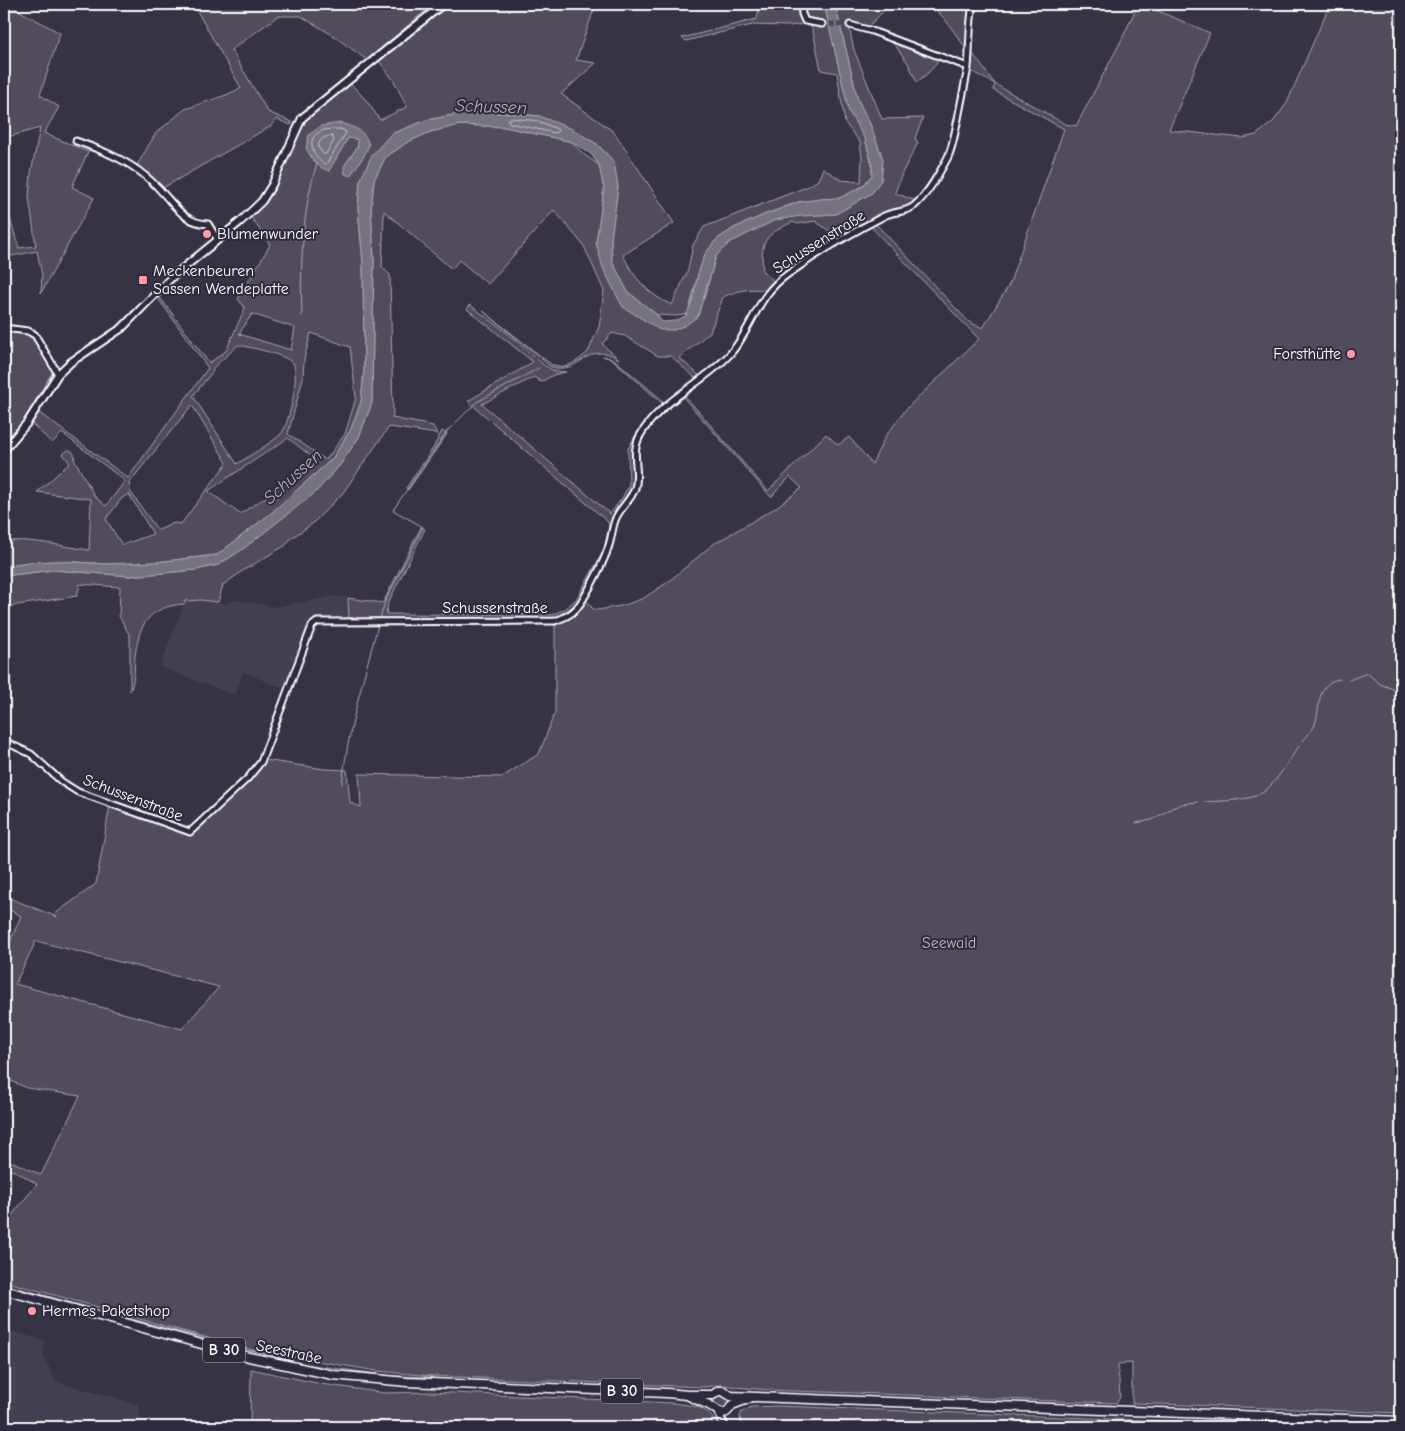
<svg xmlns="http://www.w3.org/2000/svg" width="1405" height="1431" font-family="'Comic Neue',sans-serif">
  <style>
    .built { fill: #444051 }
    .green { fill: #514c5c; stroke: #a8a6ae; fill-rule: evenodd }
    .water { fill: #76737f; stroke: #adabb2 }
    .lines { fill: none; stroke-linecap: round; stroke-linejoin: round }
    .shore { stroke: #c8c7cc; stroke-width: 1 }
    .stream { stroke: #adabb2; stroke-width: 1 }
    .minor-tunnel { stroke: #4b4758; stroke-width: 5; stroke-dasharray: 5 2.5; stroke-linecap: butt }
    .minor-casing { stroke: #fff; stroke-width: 9 }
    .tertiary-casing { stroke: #fff; stroke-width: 10 }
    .primary-casing { stroke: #fff; stroke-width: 11 }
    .minor { stroke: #2f2a3d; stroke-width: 5 }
    .tertiary { stroke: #2f2a3d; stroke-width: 6 }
    .primary { stroke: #2f2a3d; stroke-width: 8 }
    .poi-dot { fill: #ff9aa2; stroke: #2f2a3d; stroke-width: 2 }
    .labels { text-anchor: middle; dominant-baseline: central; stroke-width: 4; stroke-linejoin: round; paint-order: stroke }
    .shield { fill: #2f2a3d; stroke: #c1bfc5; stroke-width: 1 }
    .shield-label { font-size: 15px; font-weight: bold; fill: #fff }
    .poi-label { font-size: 16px; fill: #fff; stroke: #2f2a3d; text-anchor: start }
    .street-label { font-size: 16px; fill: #fff; stroke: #2f2a3d }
    .park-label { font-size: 16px; fill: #b9b7be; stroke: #2f2a3d }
    .water-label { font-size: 18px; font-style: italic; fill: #b4b2b9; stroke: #2f2a3d }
  </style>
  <rect width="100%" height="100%" fill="#373345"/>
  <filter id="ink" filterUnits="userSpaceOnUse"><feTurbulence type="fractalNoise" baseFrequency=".02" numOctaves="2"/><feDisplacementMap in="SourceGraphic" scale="10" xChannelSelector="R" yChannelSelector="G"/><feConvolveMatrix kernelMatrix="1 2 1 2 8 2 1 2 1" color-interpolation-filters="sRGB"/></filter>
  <g filter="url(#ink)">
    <path class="built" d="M334,596l14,2 1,21h-29l-1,5 -4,3 -25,64 -47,-19 -8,23 -75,-28 25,-66 16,-1 25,4 12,-4 38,7z
      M4,1297l9,3 -9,29 41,12 -2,14 13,27 82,22 3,23h-137z"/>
    <path class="green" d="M4,4h3l53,29 -20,62 19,12 -15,26 44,19 -16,35 22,11 -53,95 1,-18 -5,-24 -31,6 -2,12v-69l15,48 17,-2 -7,-49 2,-24 9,-45 -36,10z
      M193,4h240l-66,56 -33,-24 -33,-20h-23l-47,34 37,62 24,10 -1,3 -15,-6 -5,7 -110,63 -25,-22 20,-34 29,-24 41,-14 15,-7z
      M447,4h149l-20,56 20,3 -35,31 53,38 60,91 -51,32c11,23 25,40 49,50l16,-35 5,-25 11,-18 105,-41 9,-6 5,-12 18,12 20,2 1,-24 -2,-16 -15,-19 -8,-50 -16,-3 -8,-39 -8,-17 -1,-10h20l25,107 16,28 7,25v11l-9,11 -23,12 -18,1 -24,3 -32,12 -32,14 -18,12 -11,15 -7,19 -10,40 -11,2 -20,-1 -29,-23 -7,-13 -9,-19 -1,-21 7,-52 -4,-25 -17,-18 -58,-28 -32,-3h-44l-36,7 -36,14 -31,47 -2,28 5,54 1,108 -3,31 -10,27 -19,30 -62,55 -53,41 -61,7 -48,2 -49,-3 -30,1 -25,4v-24c21,-5 62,5 85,8l2,-51 -54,-7 33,-29 -7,-9 5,-4 4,1 3,5 -1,3 21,38 11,9 19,-25 -63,-48 -10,10 -21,-20 7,-11 90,66 80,-110 -51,-71 1,-2 51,68 17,-12 19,-43 -7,-9 32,-54 -19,-28 13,-12 13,-24 18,-50 7,-10 48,-38 16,17 14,20 27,-13 -13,-26 -15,-20zM341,123l28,22 -19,31 2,-21 6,-9 -1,-7 -9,-1 -15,25zM252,314l43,14 -4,22 -52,-16zM311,333l39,14 6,51 -11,36 -19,26 -38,-26 15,-56 1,-19zM238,345c12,2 48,10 55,18 7,10 -4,63 -12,71 -12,11 -31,21 -44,30l-44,-68 20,-25 -1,-2zM192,405l35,58 -46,61 -7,-1 -15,7 -3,-2 -26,-37 -1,-8zM288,438l28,22 -10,7 -3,6 -63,41 -32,-23zM129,494l24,40 -31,11 -16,-26 16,-21z
      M760,4h39l4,20 -13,2 -38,-1 -66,16 -4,-3 75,-19z
      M835,4h55l-22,23 -20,-4 6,27 28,69 41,-1 -8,20 3,5 -16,30 -7,20 21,8 -7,6 -31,7 -35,23 -12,-5 -16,-11 -17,3 -5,-2c-29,13 -33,19 -30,50l12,10 -9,8c-17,-2 -28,0 -43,7l-13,35 -31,26 22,19 -28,21 -6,2 29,-21 -25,-23h-13l-33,-20 -13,-3 -10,11 17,15c-6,-3 -12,-7 -19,-6 -20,2 -24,20 -49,14l-68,-56 69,54 13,2 12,-6 11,-9 11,-25 5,-36 -20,-45 -30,-36 -66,74 -29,-24 -7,9 -68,-58 -2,56 8,8 3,139 -1,4 41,8 4,8 -48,-7 -47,67 -30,30 -22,15 -4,6 -42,25 -21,15 -5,17 -17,-2 -16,1 -1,3c-35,3 -45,19 -49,53 -1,12 0,23 -5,34v-55l-11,-20 1,-29 -40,-3 -3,12 -73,11v-31l49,-6 77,6 66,-6 22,-5 25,-16 72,-57 25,-27 19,-28 13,-34 2,-146 -3,-47 3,-30 11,-22 21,-15 24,-11 30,-7 45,2 67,15 11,12 16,11 5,24 -8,54 19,49 59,38 30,-31 12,-43 13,-13 46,-23 25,-4 36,-2 36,-21 9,-13 2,-21 -13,-35 -12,-24z
      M930,4h41l-4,46 -22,-31z
      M1138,4h4l68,29 -41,97 73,8 14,-3 17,-13 14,-19 42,-97 18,3 2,-5h52v1409l-269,-10v-40l-14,1 2,33 -4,6c-108,-3 -216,-9 -324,-12 -23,-1 -45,-2 -68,-6 -6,-1 -15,2 -22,2l-270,-11 -55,-5 -126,-21 -247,-69v-56l33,-41 -22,-13 -11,-2v-8l9,1 28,13 39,-79 -53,-8 -23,-10v-122l17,-40 -17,-9v-11l53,21 -2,-3 41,-30 14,-79 74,28h9l63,-60 8,-13 60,9 23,1 3,33 11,4 -2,-33 143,3 37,-23 16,-42v-89c12,-4 26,-11 30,-24l8,10 6,1 26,-5 19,-7 24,-16 44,-37 63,-37 27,-20 -12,-11 -19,20 -89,-101 2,-1 84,96 58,-57 12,11 11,-8 23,27 13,-27 22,-29 72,-69 -109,-113 5,-3 94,99 14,6 26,-43 55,-156 -71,-39 2,-6 -26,-14 1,-20 25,34 70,40 11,2 46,-87zM36,941l183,46 -37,42 -167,-45z
      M891,40l46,17 1,5 -10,11 -11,9 -9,-19z
      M470,305l36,27 38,33 10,6 12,1 -13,3 -12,7 -7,-5 -52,27 128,110 12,-16 7,-13 -1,-36 8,-15 26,-31 -50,-44 -9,-3 12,4 47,40v5l-25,32 -3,6v42l-6,13 -16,19 -6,32 -6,14 -15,26 -11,16 -17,13 -14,1h-194l-1,-21 35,5 38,-76 4,2 -37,74 -2,11 165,1 14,-6 12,-11 27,-48 5,-24 -1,-4 -140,-121 65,-39 -66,-53z
      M4,326l31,3 20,35 3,2 -5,5 -28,47 -21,26z
      M442,431l5,3 -39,56 -2,-2 27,-40z
      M4,1284l105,29 -2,1 -103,-27z
      M113,1314l191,50 89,12 40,1 -4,3h-6l-90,-8 -60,-12 -157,-42z
      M251,1369l70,15 64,9 46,-1 241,11c23,3 34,2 47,24h-469z
      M713 1401a8 8 0 1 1 16 0a8 8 0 1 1-16 0Z
      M777,1406l417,16 105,5h-557l-2,-10 1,-4 10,-6z"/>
    <path class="water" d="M824,4h11l23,96 12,24 13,35 -2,21 -9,13 -36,21 -36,2 -25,4 -46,23 -13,13 -18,60 -12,9 -12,5h-14l-37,-23 -8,-15 -12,-24 -7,-25 8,-54 -5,-24 -8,-11 -19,-12 -67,-15 -45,-2 -30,7 -24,11 -21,15 -11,22 -3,30 3,47 -2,146 -13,34 -19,28 -24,27 -73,57 -25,16 -22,5 -66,6 -77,-6 -49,6v-10l25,-4 30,-1 49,3 48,-2 61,-7 53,-41 62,-55 19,-30 10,-27 3,-31 -1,-108 -5,-55 2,-27 12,-26 19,-21 36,-14 36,-7h44l32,3 33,13 25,15 17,18 4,25 -7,52 1,22 16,31 29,23 5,7 13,-1 11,-5 7,-17 5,-25 7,-20 11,-14 18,-12 32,-14 33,-12 23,-3 18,-1 23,-12 9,-11v-11l-7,-25 -16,-27z
      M341,123c14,5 23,6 28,22l-5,11 -14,20 -5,-2 -1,-8 14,-20 -1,-7 -9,-1 -19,33c-13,-4 -17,-12 -23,-23l3,-13 12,-9z"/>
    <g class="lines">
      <path class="shore" d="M511,118l27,3 19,8 1,2 -3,2 -45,-10 -2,-3z
        M340,129l5,2 1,2 -19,30 -3,1c-12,-9 -20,-27 0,-34 5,-1 11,-1 16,-1z
        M332,136l2,4 -8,14h-3l-5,-7c1,-8 7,-11 14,-11z"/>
      <path class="stream" d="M302,316c-2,-46 0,-108 15,-152
        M380,619l5,-17 38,-75 -30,-17 55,-80 29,-28 62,-34
        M1349,680l18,-7 13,11 21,8
        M1303,741c4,-5 10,-11 12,-17 6,-16 0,-42 25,-45
        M342,784c6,-54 22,-107 36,-159
        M1204,802c16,-1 49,-1 61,-11 13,-11 24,-31 34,-45
        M1136,823l16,-3 20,-12 10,-4 16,-2"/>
      <path class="minor-tunnel" d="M822,24l28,1"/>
      <defs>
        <path id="minor" d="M801,4l1,10 3,7 17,3
          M850,25l22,6 96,36
          M76,141c22,8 44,16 63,30 8,6 16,13 23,21 14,15 23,31 46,32l10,16
          M4,328l24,3 7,4 23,39
          M4,741l27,13 31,28 16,10 112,40 58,-54 13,-16 51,-136 5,-4 238,-1c8,-3 16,-6 21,-12 9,-10 30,-51 33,-64 3,-9 3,-18 7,-27 5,-12 18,-20 20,-34 3,-18 -6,-32 5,-50 21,-35 62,-50 89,-80 24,-27 25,-57 58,-80 30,-21 63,-41 96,-58 9,-5 21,-3 30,-10 14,-12 25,-32 34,-49 5,-11 7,-26 10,-38 3,-17 7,-34 10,-52 2,-21 1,-42 5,-63
          M4,1419l8,7 6,1"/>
        <path id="tertiary" d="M4,450l23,-27 31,-49 13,-12 51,-34 49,-50 70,-57 21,-20 10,-16 30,-67 141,-114
          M718,1412l7,15"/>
        <path id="primary" d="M4,1290l245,67 84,18 74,7 260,11 20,2h26l5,-4h5l8,5 670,25
          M689,1396c6,3 13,6 20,9 9,5 15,15 23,0l18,-7"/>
      </defs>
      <use href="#minor" class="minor-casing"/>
      <use href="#tertiary" class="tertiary-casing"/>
      <use href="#primary" class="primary-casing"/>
      <use href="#minor" class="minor"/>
      <use href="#tertiary" class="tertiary"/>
      <use href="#primary" class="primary"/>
    </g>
  </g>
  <g class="poi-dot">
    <circle cx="207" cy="234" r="5"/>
    <rect x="138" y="275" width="10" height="10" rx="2.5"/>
    <circle cx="1351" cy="354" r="5"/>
    <circle cx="32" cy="1311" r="5"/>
  </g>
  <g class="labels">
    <g class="shield">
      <rect x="203" y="1337.5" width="42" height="25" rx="4"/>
      <rect x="601" y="1378.5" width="42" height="25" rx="4"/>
    </g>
    <g class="shield-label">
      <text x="224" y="1350">B 30</text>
      <text x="622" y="1391">B 30</text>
    </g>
    <g class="poi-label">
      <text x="217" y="234">Blumenwunder</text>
      <text x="153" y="271">Meckenbeuren<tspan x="153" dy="18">Sassen Wendeplatte</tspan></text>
      <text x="1341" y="354" text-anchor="end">Forsthütte</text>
      <text x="42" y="1311">Hermes Paketshop</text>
    </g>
    <g class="street-label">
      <text transform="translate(819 242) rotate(-32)">Schussenstraße</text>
      <text x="495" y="608">Schussenstraße</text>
      <text transform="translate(133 798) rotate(21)">Schussenstraße</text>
      <text transform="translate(289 1352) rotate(12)">Seestraße</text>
    </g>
    <g class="park-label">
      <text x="949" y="943">Seewald</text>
    </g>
    <g class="water-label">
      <text transform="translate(491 107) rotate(2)">Schussen</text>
      <text transform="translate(293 477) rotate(-42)">Schussen</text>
    </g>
  </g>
  <rect width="1405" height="1431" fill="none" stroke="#2f2a3d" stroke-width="20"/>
  <rect x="10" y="10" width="1385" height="1411" fill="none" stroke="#fff" stroke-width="2" filter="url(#ink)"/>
</svg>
